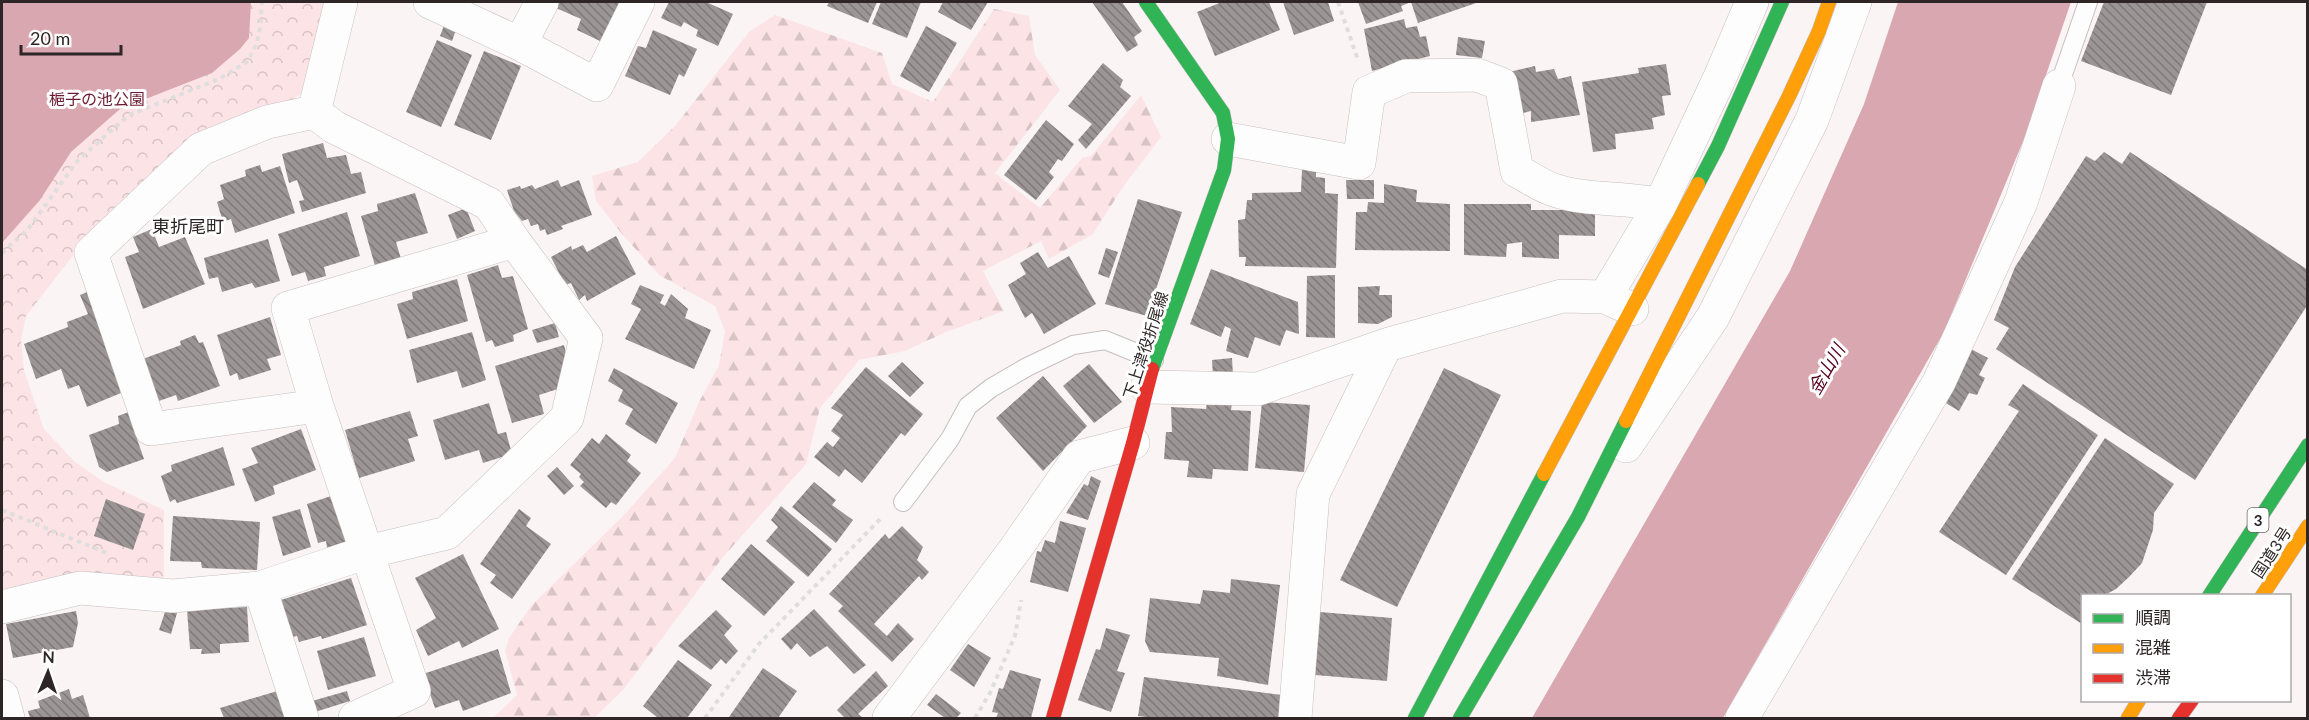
<svg xmlns="http://www.w3.org/2000/svg" width="2309" height="720" font-family="Lato,'Noto Sans JP',sans-serif">
  <style>
    .forest { fill: url(#forest-firs) }
    .park { fill: url(#park-crowns) }
    .water { fill: #d9a7b0 }
    .building { fill: url(#building-back-hatch) }
    .lines { fill: none; stroke-linecap: round; stroke-linejoin: round }
    .lane-casing { stroke: #c6bfc0; stroke-width: 20 }
    .street-casing { stroke: #c6bfc0; stroke-width: 34 }
    .fast-casing { stroke: #c6bfc0; stroke-width: 15 }
    .slow-casing { stroke: #c6bfc0; stroke-width: 15 }
    .jam-casing { stroke: #c6bfc0; stroke-width: 15 }
    .path { stroke: #e0ddde; stroke-width: 4; stroke-dasharray: 4.5 4.5; stroke-linecap: butt }
    .lane { stroke: #fefdfe; stroke-width: 18 }
    .street { stroke: #fefdfe; stroke-width: 33 }
    .fast { stroke: #30b455; stroke-width: 14 }
    .slow { stroke: #ff9f0a; stroke-width: 14 }
    .jam { stroke: #e5322d; stroke-width: 14 }
    .labels { text-anchor: middle; dominant-baseline: central; stroke-width: 6; stroke-linejoin: round; paint-order: stroke }
    .shield { fill: #fff; stroke: #6c6667; stroke-width: 1.5 }
    .shield-label { font-size: 15px; font-weight: bold; fill: #2d2526 }
    .park-label { font-size: 16px; fill: #6d1a32; stroke: #fff }
    .street-label { font-size: 16px; fill: #2d2526; stroke: #fff }
    .neighbourhood-label { font-size: 18px; fill: #2d2526; stroke: #fff }
    .water-label { font-size: 18px; font-style: italic; fill: #55001f; stroke: #fff }
  </style>
  <defs>
    <pattern id="forest-firs" width="22" height="20" patternUnits="userSpaceOnUse" patternTransform="scale(1.5)"><rect width="22" height="20" fill="#fce3e6"/><path d="M5 1l3.5 6h-7zM16 11l3.5 6h-7z" fill="#d8c3c5"/></pattern>
    <pattern id="park-crowns" width="20" height="18" patternUnits="userSpaceOnUse" patternTransform="scale(1.5)"><rect width="20" height="18" fill="#fce3e6"/><path d="M2 6a3 3 0 1 1 6 0M12 15a3 3 0 1 1 6 0" fill="none" stroke="#d8c3c5"/></pattern>
    <pattern id="building-back-hatch" width="6" height="6" patternUnits="userSpaceOnUse" patternTransform="scale(1.5)"><rect width="6" height="6" fill="#9c9596"/><path d="M-1 5l2 2M0 0l6 6M5-1l2 2" fill="none" stroke="#80797a"/></pattern>
  </defs>
  <rect width="100%" height="100%" fill="#fbf4f5"/>
  <path class="forest" d="M994,9l35,7 6,39 25,35 -65,83 45,35 42,-50 9,-2 50,-61 20,42 -38,50 -30,47 -44,25 -8,-18 -58,30 21,40 -58,21 -41,19 -46,9 -39,48 -14,56 -83,93 -100,133 -29,28h-101l24,-23 -12,-44 4,-13 22,-32 92,-90 52,-58 24,-56 20,-37 6,-34 -10,-25 -56,-31 -37,-41 -26,-33 -4,-25 46,-14 37,-36 74,-94 26,-17 107,38 10,31 41,18z"/>
  <path class="park" d="M2,2h330l-23,86 -20,14 -96,35 -118,116 -49,63 -5,23 3,32 20,58 31,33 29,20 60,28v77l-162,11z"/>
  <path class="water" d="M2,2h249l-2,36 -9,11 -28,24 -92,36 -49,43 -31,48 -38,43z
    M1898,2h173l-47,137 -80,193 -221,386h-191l258,-447 74,-167z"/>
  <path class="building" d="M559,2h61l-20,39 -23,-11 4,-11 -25,-11z
    M669,2h37l27,12 -15,32 -22,-10 2,-6 -14,-8 -3,5 -20,-9z
    M829,2h48l-9,21 -41,-17z
    M881,2h40l-14,36 -35,-14z
    M943,2h45l-17,28 -33,-18z
    M1092,2h30l20,29 -8,6 4,8 -11,7z
    M1222,2h47l11,28 -65,26 -18,-44z
    M1283,2h45l6,19 -40,14z
    M1358,2h121l-61,21 -7,-21 -10,4 2,5 -37,13z
    M2104,2h103l-36,93 -90,-34z
    M1404,19l2,9 11,-2 3,11 6,-1 4,20 -58,15 -8,-42z
    M445,23l12,4 -5,14 -12,-5z
    M926,26l31,17 -28,49 -29,-16z
    M653,30l44,19 -13,28 -5,-3 -9,21 -45,-19 13,-30 8,2z
    M1458,37l27,4 -3,17 -26,-3z
    M437,40l35,15 -31,72 -35,-15z
    M484,51l37,15 -30,74 -37,-15z
    M1103,63l20,17 -3,7 11,9 -45,53 -8,-9 14,-16 -24,-18z
    M1666,64l5,31 -9,1 3,19 -13,3 2,11 -39,5 1,15 -23,3 -11,-70 57,-9 -1,-5z
    M1535,66l1,6 18,-3 4,10 13,-3 9,39 -49,7v-11l-15,4 -7,-43z
    M1046,120l28,24 -12,17 -4,-2 -9,13 5,5 -18,23 -32,-25z
    M323,143l4,15 19,-3 5,19 10,-2 5,21 -64,19 -3,-11 5,-1 -7,-20 -8,3 -7,-29z
    M2104,152l18,12 8,-12 178,118v34l-113,176 -199,-131 13,-21 -15,-8 21,-53 71,-111 9,5z
    M260,165l2,7 18,-6 15,47 -60,20 -4,-14 -8,3 -6,-20 7,-3 -4,-14 26,-9 -1,-6z
    M1316,168v9l9,1v15l13,1 -2,74 -91,-2 1,-9h-7l-1,-37 7,-1 2,-19h5v-7l49,-1 1,-22z
    M558,180l3,7 18,-7 13,35 -31,11 2,3 -16,6 -2,-6 -5,2 -2,-7 -7,2 -3,-7 -6,2 -8,-10 -7,-21 13,-4 1,3 11,-4 3,4z
    M1346,180h28v19h-27z
    M1384,184l33,6 -1,12 34,2v47l-95,-1 1,-38h11l1,-10 16,1z
    M415,193l13,40 -32,9 5,17 -26,7 -14,-50 17,-5 -1,-7z
    M1138,199l44,13 -35,104 -42,-12z
    M1464,204h67v6h64v26l-36,-1v24l-37,-2v-15l-15,2 -1,13 -42,-2z
    M466,208l9,23 -18,8 -9,-24z
    M347,212l13,44 -36,11 2,9 -18,5 -3,-9 -13,4 -14,-42z
    M152,229l7,18 26,-10 20,47 -62,25 -18,-52 14,-5 -6,-15z
    M616,236l20,38 -49,27 -2,-6 -6,5 -8,-17 -6,2 -14,-28 20,-11 1,4 11,-5 4,7z
    M268,239l12,42 -25,7 -3,-5 -30,9 -4,-15 -9,2 -5,-21z
    M1106,248l12,4 -9,26 -11,-4z
    M1038,252l10,16 21,-12 27,48 -52,30 -12,-21 -7,5 -17,-33 18,-11 -6,-11z
    M498,265l4,13 11,-2 15,53 -15,6 1,6 -19,6 -3,-7 -6,2 -19,-67z
    M1211,269l87,33 1,32 -13,-4 -6,16 -25,-9 -7,21 -22,-7 5,-22 -6,-3 -4,11 -31,-13z
    M1335,275v63l-29,-1 1,-61z
    M457,279l11,42 -61,18 -10,-35 16,-5 -1,-7z
    M640,285l24,10 -4,8 5,3 6,-12 17,15 -3,9 26,12 -17,39 -69,-30 16,-30 -10,-5z
    M1380,286l-1,9h13v22l-14,7 -20,-1v-36z
    M99,287l11,54 -6,2 17,50 -34,14 -8,-22 -11,4 -7,-20 -25,10 -12,-35 44,-17 -1,-5 21,-8 -8,-19z
    M270,317l11,38 -14,4 4,11 -32,10 -2,-7 -7,3 -13,-41z
    M555,323l4,14 -22,6 -5,-13z
    M472,332l14,48 -24,8 -5,-17 -40,12 -8,-33z
    M195,335l4,8 4,-1 17,44 -42,15 -2,-6 -20,7 -16,-42 41,-15 -1,-4z
    M564,345l4,16 -4,26 -25,8 5,19 -32,9 -17,-57z
    M1971,349l17,9 -9,17 6,3 -8,17 -8,-2 -10,18 -15,-9z
    M1232,358l1,18 -20,2 -1,-18z
    M902,362l22,21 -14,14 -22,-21z
    M1089,364l33,38 -28,21 -31,-37z
    M866,367l57,47 -18,22 -4,-3 -39,50 -17,-14 -6,8 -25,-20 13,-15 6,5 7,-9 -9,-7 12,-16 -12,-7z
    M614,368l64,35 -22,41 -31,-20 8,-15 -15,-8 5,-11 -15,-9z
    M1444,368l57,27 -104,212 -57,-27z
    M1043,376l44,50 -44,45 -47,-53z
    M2023,384l75,51 -92,140 -67,-43 80,-121 -11,-6z
    M1207,402l25,1 -1,7 20,1 -3,60 -35,-2 -1,10 -25,-2 2,-16 -25,-2 2,-27h6l-1,-25 35,2z
    M1262,402l48,3 -6,67 -49,-4z
    M489,403l9,31 8,-2 6,22 -29,9 -4,-13 -34,10 -12,-40z
    M137,409l9,27 -9,3 7,20 -37,13 -8,-5 -10,-32 30,-11 -1,-8z
    M410,411l8,25 -10,3 7,22 -56,17 -14,-48z
    M301,429l15,41 -43,16 2,8 -20,8 -13,-33 16,-6 -7,-15z
    M606,434l25,21 -4,6 14,12 -25,32 -5,-3 -5,6 -26,-22 4,-4 -5,-5 2,-3 -11,-9 22,-27 7,6z
    M2105,438l69,46 -20,29 -1,17 -11,33 -13,14 -13,12 -13,7h-21v28l-70,-45z
    M223,447l12,38 -58,18 -2,-4 -5,3 -9,-26 11,-5 -1,-6z
    M557,467l17,19 -10,9 -17,-19z
    M1091,476l10,5 -13,39 -22,-7 18,-29 4,2z
    M814,482l22,18 -4,5 21,15 -17,23 -44,-36z
    M337,494l16,52 -25,8 -2,-13 -8,2 -11,-39z
    M106,499l39,15 -12,36 -39,-14z
    M781,506l51,43 -24,28 -42,-36 12,-14 -7,-7z
    M300,509l11,38 -28,9 -11,-39z
    M519,509l12,9 -5,8 25,18 -39,55 -22,-16 6,-8 -16,-11z
    M173,516l87,6 -3,48 -55,-2 -1,-6 -31,-1z
    M1060,521l26,7 -18,64 -38,-10 7,-31 4,1 4,-12 10,3z
    M902,526l21,21 -6,13 12,12 -7,8 -3,-4 -45,48 13,12 11,-13 16,16 -22,23 -54,-51 5,-5 -14,-12 56,-60 4,5z
    M751,544l44,38 -31,34 -43,-37z
    M463,554l36,75 -37,19 -3,-7 -31,15 -12,-26 20,-12 -21,-40z
    M351,578l16,47 -45,14 -1,-3 -22,6 -2,-6 -5,1 -11,-37z
    M1231,579l49,6 -12,100 -51,-9 2,-18 -69,-6 -5,-11 5,-43 50,6 3,-14 27,3z
    M247,607l2,35 -29,2v9l-19,1 1,-5h-12l-3,-39z
    M166,609l11,4 -6,21 -12,-4z
    M814,609l52,56 -12,9 -27,-28 -17,11 -13,-14 -6,7 -10,-11z
    M716,610l16,16 -8,9 14,16 -12,13 -5,-5 -10,11 -33,-24z
    M76,611l2,12 -5,24 -60,11 -7,-34z
    M1320,612l72,6 -5,63 -72,-6z
    M1106,628l24,7 -13,36 8,2 -14,39 -33,-12 18,-51 4,1z
    M364,637l12,39 -48,14 -11,-39z
    M968,644l23,14 -17,29 -24,-17z
    M498,649l13,44 -48,18 -4,-11 -24,8 -12,-34z
    M678,660l34,25 -25,33h-29l-15,-12z
    M763,668l34,23 -19,27 -49,-1z
    M1010,670l31,9 -10,39h-35l2,-5 -6,-1 7,-24 4,1z
    M876,671l12,15 -30,28 5,4h-18l-8,-8z
    M1144,677l138,18 -3,23h-125l-16,-2z
    M69,689l3,10 11,-4 7,23h-60l-2,-7 12,-3 -2,-7z
    M284,689l7,29h-67l-4,-10z
    M347,691l3,10 -35,11 -3,-11z
    M936,694l25,19 -5,5h-11l-18,-13z"/>
  <g class="lines">
    <defs>
      <path id="lane" d="M2059,86l29,-84
        M903,502l47,-63 18,-33 23,-18 36,-21 46,-22 32,-5 49,20"/>
      <path id="street" d="M430,2l90,42 77,41 41,-83
        M520,44l22,-42
        M314,112l27,-110
        M1228,139l131,24 10,-71 37,-16 71,-1 24,9 16,87c12,6 24,15 37,19 34,12 71,6 106,15
        M1605,297l55,-92 61,-130 31,-73
        M1147,387l111,2 128,-44 176,-49 43,1 27,12
        M1626,446l87,-129 99,-197 43,-118
        M260,588l42,130
        M2,607l78,-19 93,8 87,-8 107,-36 80,-19 120,-115 19,-80 -72,-97 -25,-37 -155,-77 -20,-15 -47,10 -66,27 -110,104 60,176 166,-23
        M2,696l6,22
        M355,718l59,-27 -97,-285 -29,-98 226,-67
        M889,718l127,-170 63,-91 54,-14
        M1295,718l18,-224 73,-149
        M1742,718l197,-336 82,-180 38,-116"/>
      <path id="fast" d="M1146,2l77,111 5,26 -4,31 -72,199
        M1698,184l20,-38 64,-144
        M2209,596l99,-151
        M1415,718l129,-244
        M1460,718l118,-201 48,-96"/>
      <path id="slow" d="M1626,421l163,-325 30,-65 10,-29
        M1544,474l154,-290
        M2262,596l46,-70
        M2128,718l11,-18"/>
      <path id="jam" d="M1053,718l80,-275 19,-74
        M2179,718l13,-18"/>
    </defs>
    <use href="#lane" class="lane-casing"/>
    <use href="#street" class="street-casing"/>
    <use href="#fast" class="fast-casing"/>
    <use href="#slow" class="slow-casing"/>
    <use href="#jam" class="jam-casing"/>
    <path class="path" d="M1338,2l20,58
      M2,253l27,-25 49,-68 51,-45 90,-36 29,-18 9,-18 3,-15 2,-26
      M2,510l107,44
      M705,718l54,-74 123,-127
      M975,718l15,-25 25,-57 6,-36"/>
    <use href="#lane" class="lane"/>
    <use href="#street" class="street"/>
    <use href="#fast" class="fast"/>
    <use href="#slow" class="slow"/>
    <use href="#jam" class="jam"/>
  </g>
  <g class="labels">
    <rect class="shield" x="2247.5" y="508" width="21" height="24" rx="4.5"/>
    <g class="shield-label">
      <text x="2258" y="520">3</text>
    </g>
    <g class="park-label">
      <text x="97" y="98">梔子の池公園</text>
    </g>
    <g class="street-label">
      <text transform="translate(1145 345) rotate(-72)">下上津役折尾線</text>
      <text transform="translate(2271 552) rotate(-57)">国道3号</text>
    </g>
    <g class="neighbourhood-label">
      <text x="188" y="226">東折尾町</text>
    </g>
    <g class="water-label">
      <text transform="translate(1826 369) rotate(-60)">金山川</text>
    </g>
  </g>
  <rect width="2309" height="720" fill="none" stroke="#2d2526" stroke-width="6"/>
  <rect x="2081" y="594" width="210" height="108" fill="#ffffff" stroke="#aba8a8" stroke-width="1.5"/>
  <rect x="2093" y="614" width="30" height="9" fill="#30b455" stroke="#aba8a8" stroke-width="1.5"/>
  <text x="2135" y="624" font-size="18" fill="#2d2526">順調</text>
  <rect x="2093" y="644" width="30" height="9" fill="#ff9f0a" stroke="#aba8a8" stroke-width="1.5"/>
  <text x="2135" y="654" font-size="18" fill="#2d2526">混雑</text>
  <rect x="2093" y="674" width="30" height="9" fill="#e5322d" stroke="#aba8a8" stroke-width="1.5"/>
  <text x="2135" y="684" font-size="18" fill="#2d2526">渋滞</text>
  <g transform="translate(48 672) rotate(2)" stroke="#ffffff" stroke-width="4.5" paint-order="stroke">
  <path d="M0-4.5L10 22L0 15L-10 22Z" fill="#2d2526"/>
  <text y="-9" font-size="16" font-weight="bold" text-anchor="middle" fill="#2d2526">N</text>
  </g>
  <path d="M21 45v9h100v-9" fill="none" stroke="#2d2526" stroke-width="3"/>
  <text x="30" y="45" font-size="18" fill="#2d2526" stroke="#ffffff" stroke-width="4.5" paint-order="stroke">20 m</text>
</svg>
